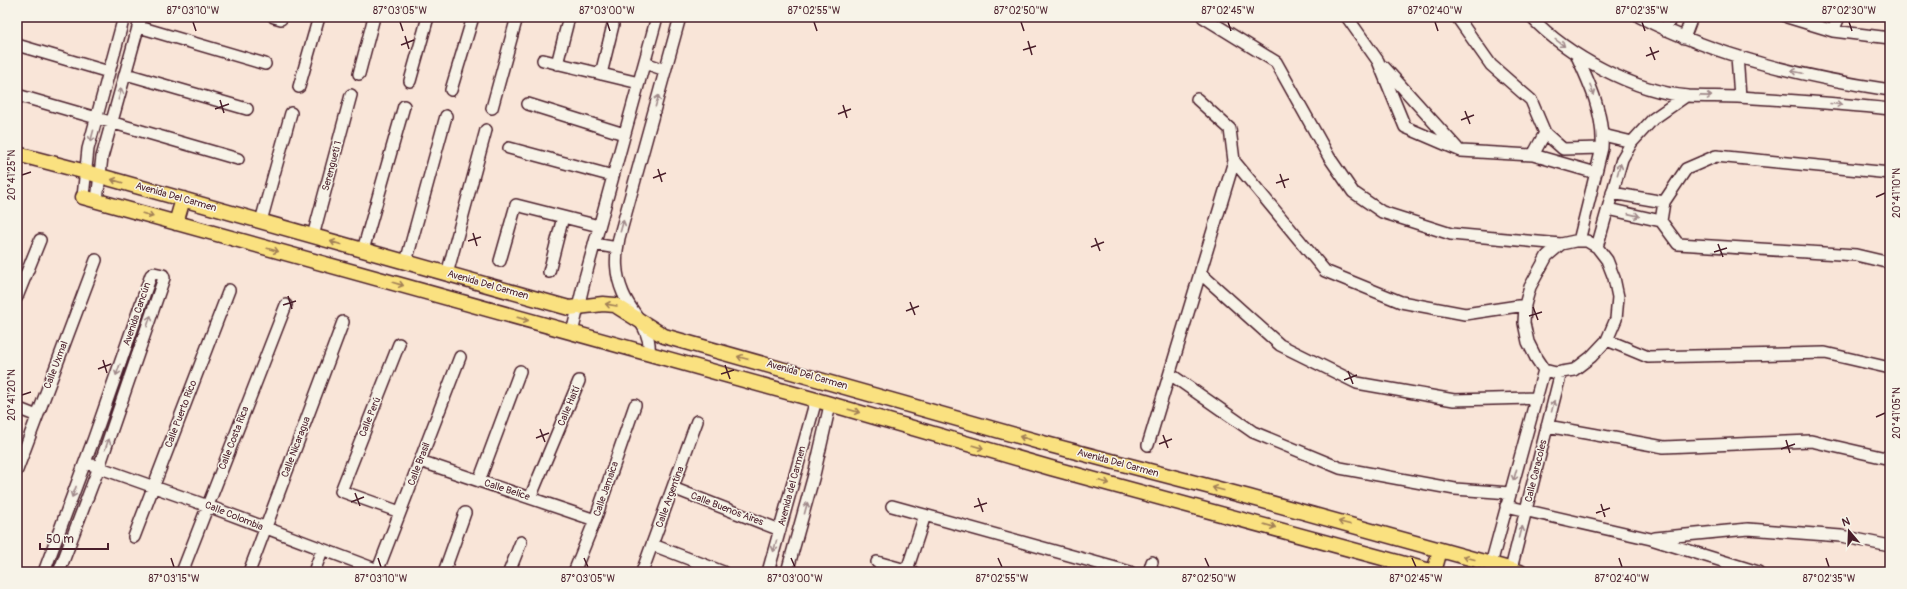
<svg xmlns="http://www.w3.org/2000/svg" width="1907" height="589" font-family="Pangolin,sans-serif">
  <style>
    .lines { fill: none; stroke-linecap: round; stroke-linejoin: round }
    .minor-casing { stroke: #4a1f2b; stroke-width: 14 }
    .major-casing { stroke: #4a1f2b; stroke-width: 17 }
    .minor { stroke: #f7f3e8; stroke-width: 11 }
    .major { stroke: #fae180; stroke-width: 14 }
    .oneway { stroke: #a0898a }
    .oneway2 { stroke: #a28056 }
    .ticks { fill: none; stroke: #4a1f2b; stroke-width: 1.5 }
    .labels { text-anchor: middle; dominant-baseline: central; stroke-width: 3; stroke-linejoin: round; paint-order: stroke }
    .street-label { font-size: 10px; fill: #4a1f2b; stroke: #f7f3e8 }
    .neatline { fill: none; stroke: #4a1f2b; stroke-width: 1.5 }
    .ticks-label { font-size: 10px; text-anchor: middle; fill: #4a1f2b }
  </style>
  <rect width="100%" height="100%" fill="#f9e5d8"/>
  <filter id="ink" filterUnits="userSpaceOnUse"><feTurbulence type="fractalNoise" baseFrequency=".025" numOctaves="2"/><feDisplacementMap in="SourceGraphic" scale="8" xChannelSelector="R" yChannelSelector="G"/><feConvolveMatrix kernelMatrix="1 2 1 2 8 2 1 2 1" color-interpolation-filters="sRGB"/></filter>
  <g filter="url(#ink)">
    <g class="lines">
      <defs>
        <path id="minor" d="M274,17l7,2
          M1203,17l73,45 53,95 24,35 29,20 69,22 110,10
          M1347,17l31,44 27,66 56,24 72,4 12,-22 -14,-33 -40,-35 -34,-48
          M1531,17c36,38 103,75 157,79 22,1 44,0 66,2 46,3 91,6 136,11
          M1640,17c78,40 164,60 250,73
          M1787,17l46,14 57,7
          M139,27l126,37
          M1665,30l6,-13
          M1833,31l6,-14
          M1684,38l8,-21
          M17,45l92,27
          M1576,54c14,30 28,60 26,94l-23,93
          M1737,56l3,41
          M543,60l96,23
          M645,63l20,7
          M557,64l12,-47
          M1384,67l73,81
          M126,74l121,35
          M359,74l15,-57
          M601,74l12,-49
          M410,81l18,-64
          M299,87l20,-70
          M451,90l22,-73
          M17,95l221,64
          M1197,99l33,30 4,32 91,110 76,31 64,12 60,-9
          M528,104l96,30
          M492,108l25,-91
          M1545,133l18,16 39,-1
          M1603,135l29,7
          M509,148l104,28
          M1533,155l63,18
          M1890,173l-174,-17 -30,13 -22,33 -3,19 17,23 178,11 34,8
          M1612,193l52,9
          M83,197l5,-48 36,-132
          M97,200l5,-43 39,-140
          M1608,209l53,12
          M261,221l30,-108
          M313,236l38,-141
          M1575,241h12l10,6 10,13 7,18 4,19 -2,22 -9,21 -16,17 -17,13 -18,3 -12,-3 -8,-12 -8,-16 -4,-19 1,-18 5,-18 17,-31 14,-12z
          M594,244l23,4
          M1597,247l25,-88 10,-17 21,-23 33,-23
          M363,250l41,-144
          M500,261l16,-56 83,21
          M406,262l40,-146
          M549,272l14,-55
          M1200,273l80,72 77,38 97,17 82,-2
          M447,274l39,-144
          M17,297l23,-57
          M572,333l13,-55 72,-261
          M1607,340l41,17 177,-4 65,15
          M399,344l-58,147 59,21
          M649,354c3,-26 -17,-39 -26,-61 -8,-19 -8,-35 -4,-55l61,-221
          M1170,374l83,58 87,36 115,21 55,4
          M17,408l20,8
          M1547,426l117,21 147,-6 79,18
          M1148,445l86,-284
          M420,461l175,59
          M92,465l116,41 175,66
          M17,470l79,-210
          M479,481l41,-110
          M673,488l107,42
          M530,498l49,-117
          M892,506l238,66
          M1506,506l145,33 107,33
          M134,537l95,-247
          M1655,538l93,-9 93,7 49,10
          M653,545l70,27
          M877,562l36,10
          M1491,564l53,-194
          M1511,569l50,-197
          M907,570l18,-55
          M44,572l50,-134 57,-163 3,-2 9,2 1,3 -65,189 -40,105
          M182,572l104,-267
          M249,572l94,-250
          M314,572l8,-22
          M377,572l83,-215
          M444,572l21,-59
          M509,572l12,-30
          M574,572l21,-52 40,-115
          M642,572l55,-151
          M768,572l48,-172
          M787,572l27,-97 16,-70
          M1149,572l3,-10"/>
        <path id="major" d="M17,154l69,18 483,136 34,-4 12,1 49,31 386,109 199,52 271,75
          M83,197l733,203 235,68 383,104 6,-22
          M176,223l7,-24"/>
      </defs>
      <use href="#minor" class="minor-casing"/>
      <use href="#major" class="major-casing"/>
      <use href="#minor" class="minor"/>
      <use href="#major" class="major"/>
    </g>
    <defs><path id="oneway-shaft" d="M-6 0H5M1.5-3L5.5 0L1.5 3" fill="none" stroke-width="1.6" stroke-linecap="round" stroke-linejoin="round"/></defs>
    <g class="oneway">
      <use href="#oneway-shaft" transform="translate(1560 43) rotate(36)"/>
      <use href="#oneway-shaft" transform="translate(1797 72) rotate(-168)"/>
      <use href="#oneway-shaft" transform="translate(1592 90) rotate(70)"/>
      <use href="#oneway-shaft" transform="translate(120 94) rotate(-74)"/>
      <use href="#oneway-shaft" transform="translate(1706 96) rotate(1)"/>
      <use href="#oneway-shaft" transform="translate(657 101) rotate(-74)"/>
      <use href="#oneway-shaft" transform="translate(1836 104) rotate(5)"/>
      <use href="#oneway-shaft" transform="translate(92 136) rotate(105)"/>
      <use href="#oneway-shaft" transform="translate(1619 169) rotate(-74)"/>
      <use href="#oneway-shaft" transform="translate(1634 215) rotate(13)"/>
      <use href="#oneway-shaft" transform="translate(622 226) rotate(-74)"/>
      <use href="#oneway-shaft" transform="translate(149 321) rotate(-71)"/>
      <use href="#oneway-shaft" transform="translate(118 370) rotate(109)"/>
      <use href="#oneway-shaft" transform="translate(1553 406) rotate(-76)"/>
      <use href="#oneway-shaft" transform="translate(107 444) rotate(-71)"/>
      <use href="#oneway-shaft" transform="translate(1515 475) rotate(105)"/>
      <use href="#oneway-shaft" transform="translate(74 492) rotate(111)"/>
      <use href="#oneway-shaft" transform="translate(806 508) rotate(-75)"/>
      <use href="#oneway-shaft" transform="translate(1521 532) rotate(-76)"/>
      <use href="#oneway-shaft" transform="translate(775 546) rotate(106)"/>
    </g>
    <g class="oneway2">
      <use href="#oneway-shaft" transform="translate(117 181) rotate(-164)"/>
      <use href="#oneway-shaft" transform="translate(148 215) rotate(16)"/>
      <use href="#oneway-shaft" transform="translate(336 243) rotate(-164)"/>
      <use href="#oneway-shaft" transform="translate(273 250) rotate(16)"/>
      <use href="#oneway-shaft" transform="translate(398 284) rotate(16)"/>
      <use href="#oneway-shaft" transform="translate(611 305) rotate(-170)"/>
      <use href="#oneway-shaft" transform="translate(523 319) rotate(16)"/>
      <use href="#oneway-shaft" transform="translate(743 358) rotate(-165)"/>
      <use href="#oneway-shaft" transform="translate(854 411) rotate(16)"/>
      <use href="#oneway-shaft" transform="translate(1025 438) rotate(-164)"/>
      <use href="#oneway-shaft" transform="translate(978 447) rotate(16)"/>
      <use href="#oneway-shaft" transform="translate(1104 482) rotate(15)"/>
      <use href="#oneway-shaft" transform="translate(1218 489) rotate(-165)"/>
      <use href="#oneway-shaft" transform="translate(1344 523) rotate(-165)"/>
      <use href="#oneway-shaft" transform="translate(1270 526) rotate(16)"/>
      <use href="#oneway-shaft" transform="translate(1469 558) rotate(-165)"/>
    </g>
  </g>
  <path class="ticks" d="M193,22l3,9M400,22l3,9M607,22l3,9M814,22l3,9M1021,22l3,9M1228,22l3,9M1435,22l3,9M1642,22l3,9M1849,22l3,9M405,36l4,13M1028,41l4,14M401,45l13,-5M1650,47l5,13M1023,50l13,-4M1646,56l13,-5M220,100l4,13M843,105l4,13M215,109l14,-5M1465,111l5,13M838,114l13,-5M1461,120l13,-5M658,169l4,13M1280,174l5,14M22,175l9,-3M653,178l13,-5M1276,183l13,-4M1876,197l9,-4M473,233l4,13M1095,238l5,13M468,241l13,-4M1718,244l5,13M1091,247l13,-5M1714,252l13,-4M288,296l4,13M910,302l5,13M283,305l13,-4M1533,307l5,13M906,311l13,-5M1529,316l13,-4M103,360l4,13M725,365l5,14M98,369l13,-5M1348,371l5,13M721,374l13,-4M1344,380l13,-5M22,395l9,-3M1876,417l9,-4M540,429l5,13M1163,435l5,13M536,438l13,-5M1786,440l4,13M1159,444l13,-5M1781,449l14,-5M355,493l5,13M978,498l5,14M351,502l13,-5M1601,504l4,13M974,507l13,-4M1596,513l14,-5M171,558l3,9M378,558l3,9M584,558l4,9M791,558l4,9M998,558l4,9M1205,558l4,9M1412,558l4,9M1619,558l3,9M1826,558l3,9"/>
  <g class="labels">
    <g class="street-label">
      <text transform="translate(332 166) rotate(-75)">Serengueti 1</text>
      <text transform="translate(176 197) rotate(16)">Avenida Del Carmen</text>
      <text transform="translate(488 285) rotate(16)">Avenida Del Carmen</text>
      <text transform="translate(137 314) rotate(-71)">Avenida Cancún</text>
      <text transform="translate(56 365) rotate(-69)">Calle Uxmal</text>
      <text transform="translate(807 375) rotate(16)">Avenida Del Carmen</text>
      <text transform="translate(569 406) rotate(-67)">Calle Haití</text>
      <text transform="translate(181 414) rotate(-69)">Calle Puerto Rico</text>
      <text transform="translate(370 417) rotate(-68)">Calle Perú</text>
      <text transform="translate(234 438) rotate(-69)">Calle Costa Rica</text>
      <text transform="translate(296 447) rotate(-69)">Calle Nicaragua</text>
      <text transform="translate(1118 463) rotate(15)">Avenida Del Carmen</text>
      <text transform="translate(419 464) rotate(-69)">Calle Brasil</text>
      <text transform="translate(1536 471) rotate(-76)">Calle Caracoles</text>
      <text transform="translate(792 486) rotate(-75)">Avenida del Carmen</text>
      <text transform="translate(606 489) rotate(-71)">Calle Jamaica</text>
      <text transform="translate(507 490) rotate(18)">Calle Belice</text>
      <text transform="translate(670 497) rotate(-70)">Calle Argentina</text>
      <text transform="translate(727 509) rotate(21)">Calle Buenos Aires</text>
      <text transform="translate(234 516) rotate(22)">Calle Colombia</text>
    </g>
  </g>
  <rect width="1907" height="589" fill="none" stroke="#f7f3e8" stroke-width="44"/>
  <g transform="translate(1849 531) rotate(341)" stroke="#f7f3e8" stroke-width="3" paint-order="stroke">
  <path d="M0-3L7 15L0 10L-7 15Z" fill="#4a1f2b"/>
  <text y="-6" font-size="11" font-weight="bold" text-anchor="middle" fill="#4a1f2b">N</text>
  </g>
  <path d="M40 543v6h68v-6" fill="none" stroke="#4a1f2b" stroke-width="2"/>
  <text x="46" y="543" font-size="12" fill="#4a1f2b" stroke="#f7f3e8" stroke-width="3" paint-order="stroke">50 m</text>
  <rect x="22" y="22" width="1863" height="545" class="neatline"/>
  <g class="ticks-label">
    <text x="193" y="14">87°03'10"W</text>
    <text x="400" y="14">87°03'05"W</text>
    <text x="607" y="14">87°03'00"W</text>
    <text x="814" y="14">87°02'55"W</text>
    <text x="1021" y="14">87°02'50"W</text>
    <text x="1228" y="14">87°02'45"W</text>
    <text x="1435" y="14">87°02'40"W</text>
    <text x="1642" y="14">87°02'35"W</text>
    <text x="1849" y="14">87°02'30"W</text>
    <text transform="translate(11 175) rotate(-90)" y="4">20°41'25"N</text>
    <text transform="translate(1896 193) rotate(-90)" y="4">20°41'10"N</text>
    <text transform="translate(11 395) rotate(-90)" y="4">20°41'20"N</text>
    <text transform="translate(1896 413) rotate(-90)" y="4">20°41'05"N</text>
    <text x="174" y="582">87°03'15"W</text>
    <text x="381" y="582">87°03'10"W</text>
    <text x="588" y="582">87°03'05"W</text>
    <text x="795" y="582">87°03'00"W</text>
    <text x="1002" y="582">87°02'55"W</text>
    <text x="1209" y="582">87°02'50"W</text>
    <text x="1416" y="582">87°02'45"W</text>
    <text x="1622" y="582">87°02'40"W</text>
    <text x="1829" y="582">87°02'35"W</text>
  </g>
</svg>
